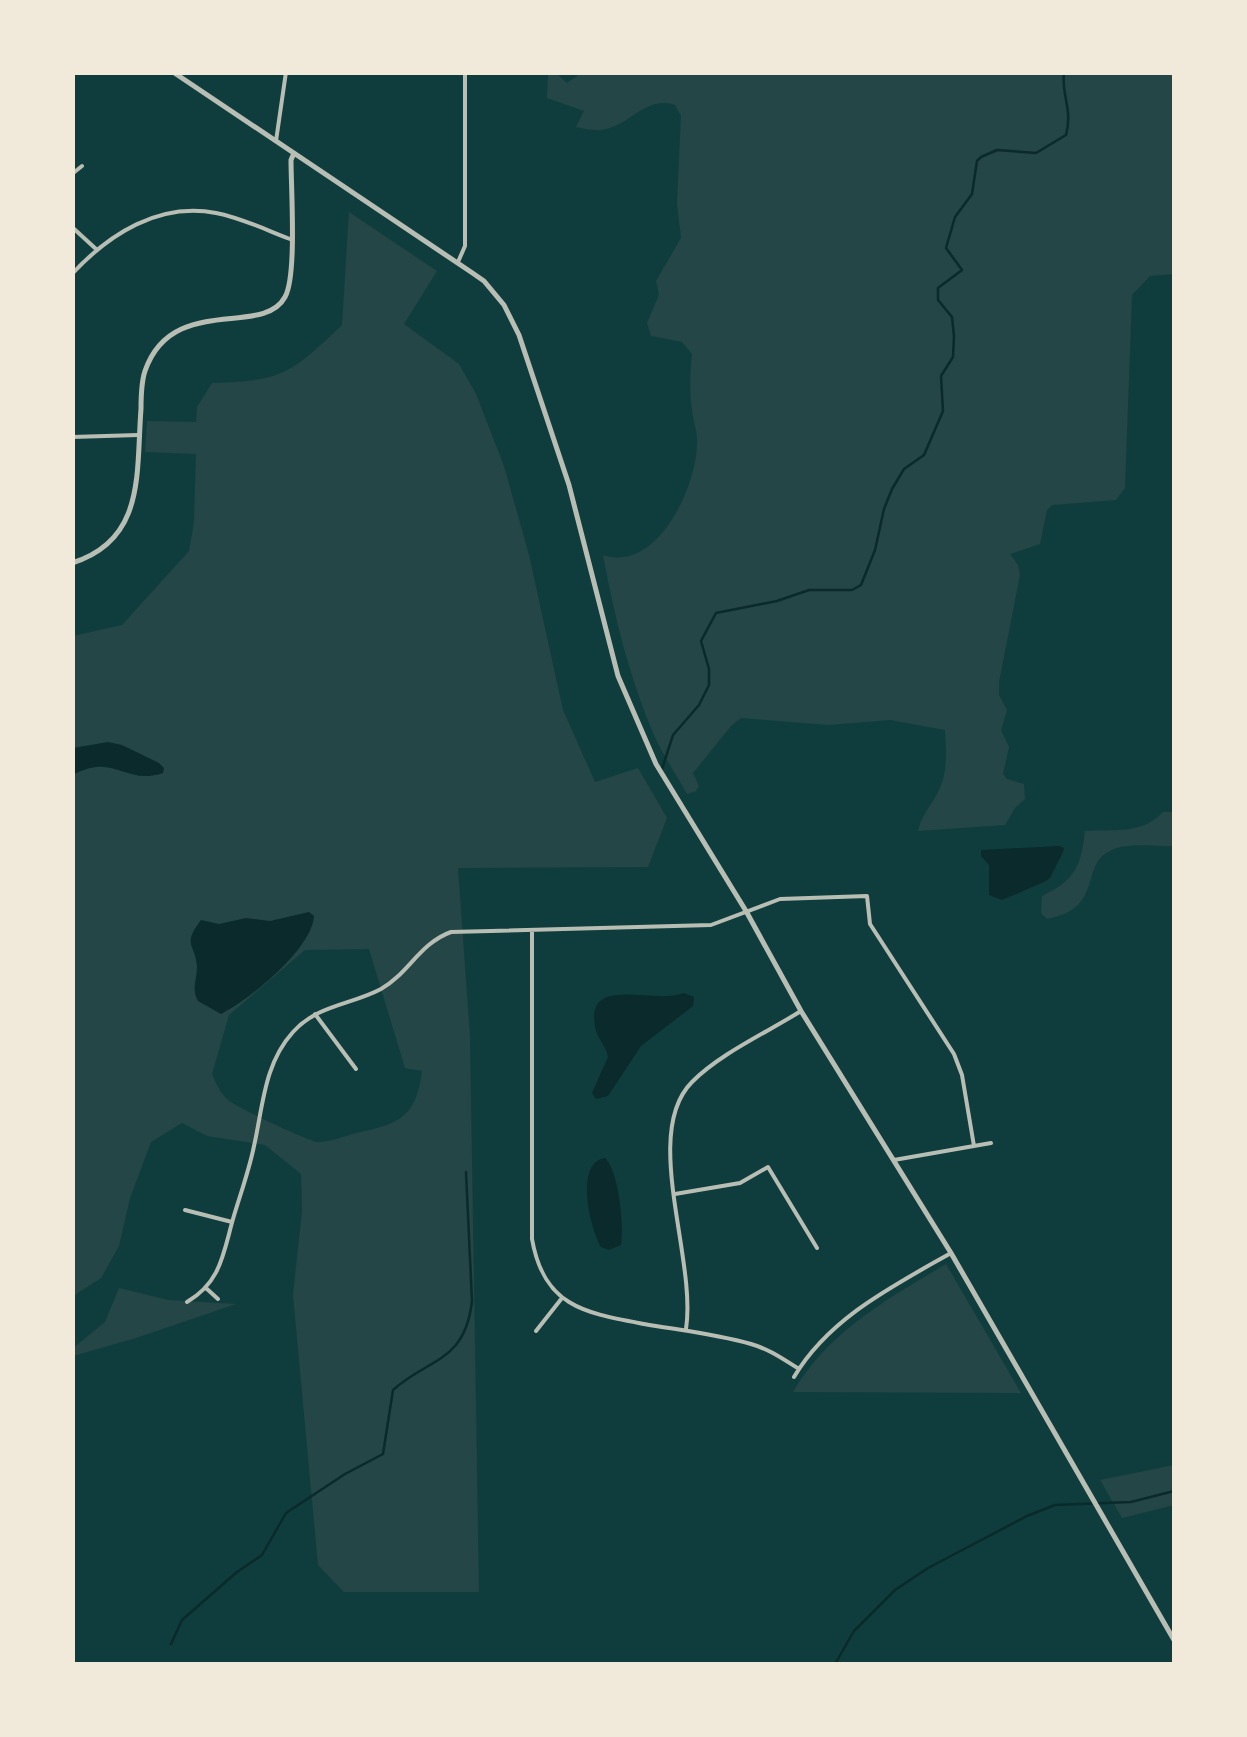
<svg xmlns="http://www.w3.org/2000/svg" width="1247" height="1737" font-family="'PT Sans',sans-serif">
  <style>
    .green { fill: #244646; fill-rule: evenodd }
    .water { fill: #0a2a2b }
    .lines { fill: none; stroke-linecap: round; stroke-linejoin: round }
    .stream { stroke: #0a2a2b; stroke-width: 2.5 }
    .minor { stroke: #b8beb3; stroke-width: 4 }
    .tertiary { stroke: #b8beb3; stroke-width: 5 }
  </style>
  <rect width="100%" height="100%" fill="#0f3d3e"/>
  <path class="green" d="M548,73h8l11,10 16,-11 591,1v201l-24,2 -18,19 -7,193 -9,12 -64,5 -5,5 -7,34 -30,10 8,11 2,10 -21,107v13l8,15 -6,20 8,17 -6,27 4,5 17,5 1,15 -10,9 -10,17 -87,6c4,-18 15,-27 22,-43 8,-18 6,-39 5,-58l-55,-10 -62,5 -87,-7 -10,8 -38,47 6,13 -3,5 -9,3c-11,-20 -25,-40 -34,-61 -24,-57 -39,-118 -50,-178 54,19 96,-71 94,-116 0,-8 -3,-16 -4,-23 -4,-21 -3,-41 -1,-62l-10,-12 -31,-6 -4,-13 12,-28 -3,-14 25,-43 -4,-34 4,-88 -6,-11c-30,-10 -46,23 -75,25 -7,1 -17,-2 -24,-3l8,-16 -37,-13z
    M349,212l88,59 -33,53 55,40 17,30 28,72 25,89 34,155 32,72 43,-14 29,50 -19,49 -190,1 12,168 9,556h-135l-26,-27 -25,-270 9,-84 -1,-37 -36,-29 -58,-9 -25,-13 -31,19 -21,56 -11,48 -18,32 -28,18v-660l49,-11 67,-74 5,-29 2,-68 -51,-2 2,-31 49,1 1,-15 15,-24c72,-2 79,-10 130,-58zM369,949l36,119 17,3c-6,47 -23,53 -66,62 -11,3 -26,9 -38,9 -8,0 -82,-35 -90,-42 -8,-7 -12,-17 -16,-26l17,-59 76,-65z
    M1163,812h11v34c-19,1 -45,-4 -62,4 -34,14 -6,58 -65,69l-6,-6 1,-17c33,-16 39,-29 43,-65 29,-2 57,4 78,-19z
    M946,1264l75,129 -228,-1c36,-61 93,-92 153,-128z
    M119,1288l49,12 68,4 -100,34 -63,18 -1,-7 33,-27z
    M1174,1465v40l-52,13 -22,-38z"/>
  <path class="water" d="M108,742l14,3 37,18 5,5 -1,5c-39,13 -48,-21 -90,2v-27z
    M1059,846l5,2 -1,4 -13,26 -6,4 -42,18 -13,-5v-30l-8,-9v-6z
    M309,912l5,4c-2,33 -65,84 -93,98l-23,-13c-7,-13 -1,-21 -1,-34 -1,-23 -16,-21 4,-47l18,4 27,-6 24,3z
    M684,993l10,4 -1,9 -52,40 -33,50 -12,3 -4,-6 16,-36c-2,-12 -11,-18 -13,-30 -10,-53 59,-22 89,-34z
    M605,1158c14,13 19,68 16,87l-12,5 -8,-3c-11,-19 -27,-84 4,-89z"/>
  <g class="lines">
    <path class="stream" d="M662,769l11,-34 26,-30 10,-20v-16l-8,-28 15,-28 61,-12 32,-11h43l9,-5 14,-35 9,-41 8,-20 12,-20 20,-14 19,-44 -2,-35 12,-19 1,-21 -2,-19 -14,-17v-12l24,-18 -16,-22 9,-31 17,-23 5,-33 4,-4 16,-7 39,3 30,-18c7,-26 -5,-40 -2,-63
      M171,1644l11,-24 55,-48 25,-17 24,-42 59,-39 38,-20 10,-64c35,-32 72,-27 79,-89l-6,-129
      M835,1664l19,-33 41,-41 33,-22 99,-52 28,-11 76,-3 43,-11"/>
    <path class="minor" d="M276,141l10,-69
      M72,174l10,-8
      M72,227l24,22
      M458,262l7,-16v-174
      M72,274c37,-40 87,-72 144,-61 26,5 50,17 74,26
      M72,437l66,-2
      M532,930v309c12,68 53,74 112,85 35,6 72,10 107,20 18,5 32,15 48,25
      M315,1014l41,55
      M894,1160l97,-17
      M675,1194l65,-11 28,-16 49,81
      M185,1210l47,12
      M207,1289l11,10
      M187,1302c34,-20 36,-48 46,-83 7,-24 16,-48 21,-73 9,-40 10,-82 39,-114 24,-27 58,-27 88,-43 27,-15 39,-46 70,-57l260,-7 69,-26 87,-3 3,28 84,130 8,21 12,71
      M686,1329c11,-70 -45,-196 6,-247 29,-29 74,-49 109,-71
      M536,1331l26,-33
      M794,1377c35,-59 99,-91 157,-124"/>
    <path class="tertiary" d="M173,72l298,200 13,9 20,24 15,30 50,150 49,191 38,88 90,147 55,100 150,242 223,387
      M72,563c74,-23 64,-91 69,-154 0,-12 0,-26 4,-38 27,-78 118,-33 140,-74 12,-21 6,-108 6,-137l3,-7"/>
  </g>
  <rect width="1247" height="1737" fill="none" stroke="#f1e9da" stroke-width="150"/>
</svg>
